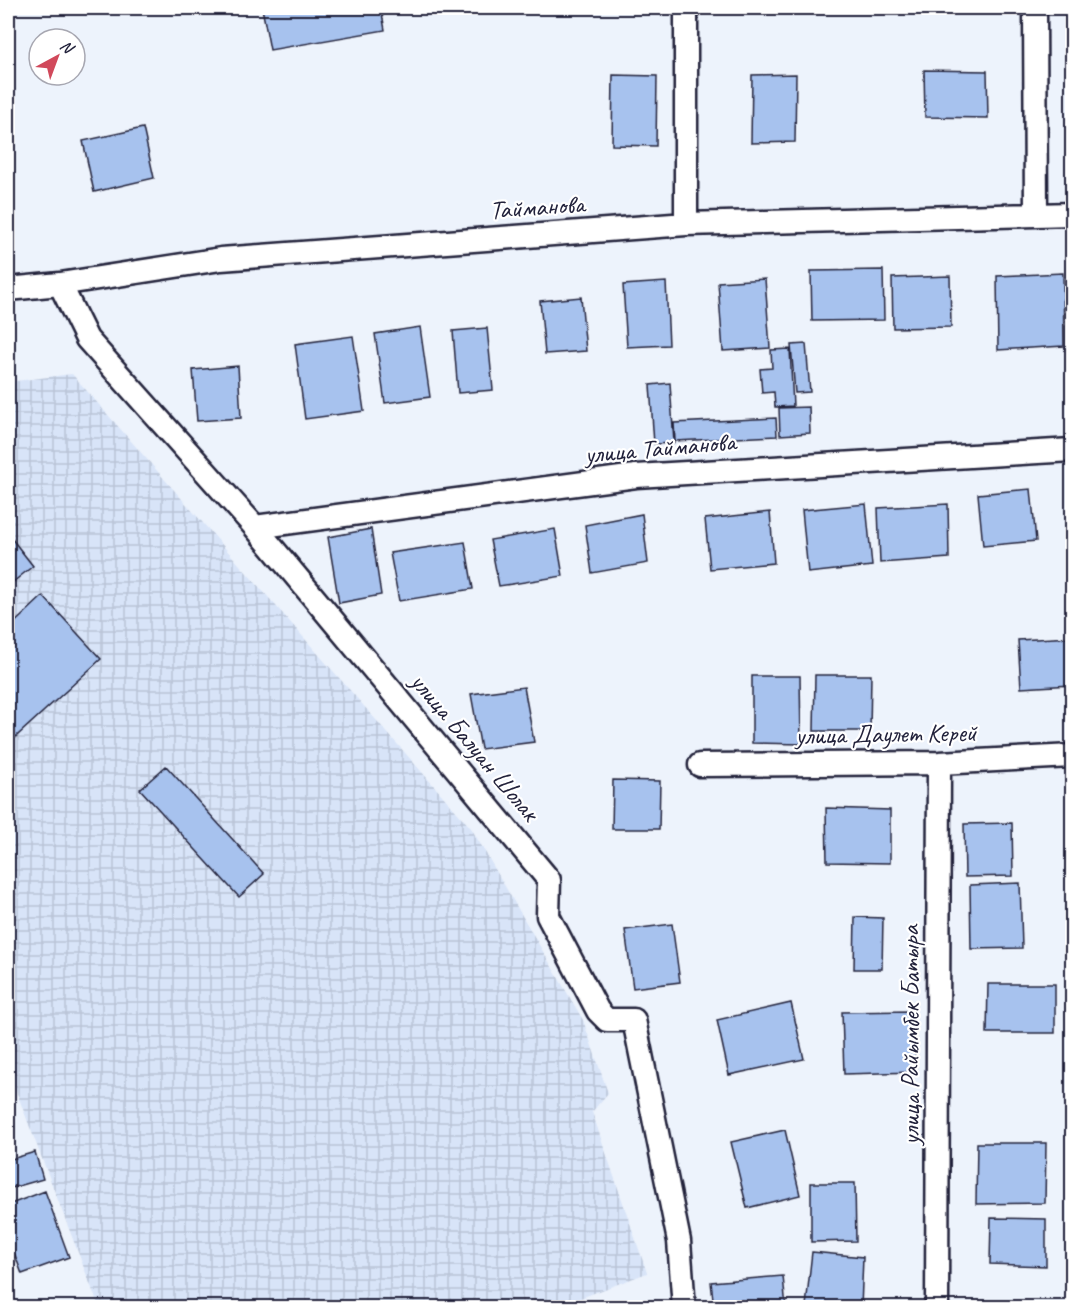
<svg xmlns="http://www.w3.org/2000/svg" width="1080" height="1315" font-family="Caveat,sans-serif">
  <style>
    .industrial { fill: url(#industrial-grid) }
    .building { fill: #a7c2ee; stroke: #22223b; stroke-width: 1.5 }
    .lines { fill: none; stroke-linecap: round; stroke-linejoin: round }
    .minor-casing { stroke: #22223b; stroke-width: 27 }
    .minor { stroke: #fff; stroke-width: 22 }
    .labels { text-anchor: middle; dominant-baseline: central; stroke-width: 4.5; stroke-linejoin: round; paint-order: stroke }
    .street-label { font-size: 26px; fill: #22223b; stroke: #fff }
  </style>
  <defs>
    <pattern id="industrial-grid" width="8" height="8" patternUnits="userSpaceOnUse" patternTransform="scale(1.5)"><rect width="8" height="8" fill="#d8e4f8"/><path d="M0 4h8M4 0v8" fill="none" stroke="#b9c3d6"/></pattern>
  </defs>
  <rect width="100%" height="100%" fill="#edf3fc"/>
  <filter id="ink" filterUnits="userSpaceOnUse"><feTurbulence type="fractalNoise" baseFrequency=".0167" numOctaves="2"/><feDisplacementMap in="SourceGraphic" scale="12" xChannelSelector="R" yChannelSelector="G"/><feConvolveMatrix kernelMatrix="1 2 1 2 8 2 1 2 1" color-interpolation-filters="sRGB"/></filter>
  <g filter="url(#ink)">
    <path class="industrial" d="M72,374l399,454 112,192 25,73 -16,19 55,161 -90,34h-458l-91,-237v-688z"/>
    <path class="building" d="M262,8h119l4,22 -115,20z
      M601,8h55v3z
      M937,8h61v4z
      M924,70l63,1 1,47 -63,-1z
      M796,74l-1,68 -44,1 1,-68z
      M613,75l44,1 -1,70 -44,-1z
      M143,128l11,50 -60,14 -11,-51z
      M883,270l1,50 -72,1 -1,-50z
      M1063,273l1,73 -66,4 -1,-74z
      M950,276l1,51 -58,1 -1,-50z
      M765,279l5,69 -47,3 -5,-69z
      M666,282l3,63 -42,2 -4,-62z
      M581,297l5,54 -41,3 -5,-53z
      M420,327l10,70 -45,6 -10,-69z
      M487,328l6,62 -35,3 -5,-62z
      M353,336l11,75 -59,8 -10,-75z
      M806,344l4,48 -15,1 -4,-48z
      M790,349l3,57 -18,1 -1,-15 -12,1 -2,-24 12,-1 -1,-18z
      M238,366l3,52 -44,3 -4,-51z
      M670,383l4,60 -20,1 -4,-59z
      M809,407l1,26 -30,2 -1,-27z
      M776,418l1,18 -102,5 -1,-18z
      M1031,489l5,52 -53,5 -5,-52z
      M866,504l6,62 -64,7 -6,-63z
      M948,504l1,54 -69,5 -2,-55z
      M770,512l4,51 -64,6 -5,-50z
      M642,514l6,49 -56,10 -7,-48z
      M371,529l10,66 -42,8 -11,-66z
      M555,529l8,47 -64,10 -9,-46z
      M8,534l25,32 -25,20z
      M465,542l8,47 -74,12 -9,-48z
      M43,596l58,63 -93,85v-115z
      M1072,637v48l-51,3 -3,-48z
      M815,675h56l-1,56h-56z
      M752,676h48l1,68 -49,-1z
      M524,687l10,55 -53,7 -10,-55z
      M166,766l98,108 -25,23 -99,-108z
      M613,780l47,1 -1,48h-47z
      M826,808l64,2v53l-63,-1z
      M1012,823l1,53 -48,1 -1,-53z
      M1020,883l2,65 -51,1 -1,-64z
      M855,917l28,1 -1,51h-28z
      M672,924l8,58 -47,6 -8,-58z
      M988,984h67v49h-68z
      M791,1003l13,56 -75,16 -12,-55z
      M914,1011l2,61 -72,2 -2,-62z
      M785,1130l15,65 -53,13 -16,-66z
      M977,1143h69l-1,60 -69,1z
      M35,1152l8,27 -35,10v-29z
      M811,1183h44l1,58 -45,1z
      M45,1191l24,66 -47,17 -14,-38v-31z
      M991,1218l55,1v47l-56,-2z
      M812,1252l51,5 -2,51 -55,-2z
      M783,1276l3,32h-72l-3,-26z"/>
    <g class="lines">
      <defs>
        <path id="minor" d="M1035,8l1,206
          M686,224v-216
          M60,284l27,55 168,188 294,353 -1,36 50,95 9,9h27l45,221 5,67
          M8,289l52,-5 161,-25 465,-35 386,-10
          M255,527l381,-51 436,-26
          M700,765l239,-2 133,-7
          M937,1308l2,-545"/>
      </defs>
      <use href="#minor" class="minor-casing"/>
      <use href="#minor" class="minor"/>
    </g>
  </g>
  <g class="labels">
    <g class="street-label">
      <text transform="translate(537 207) rotate(-4)">Тайманова</text>
      <text transform="translate(660 448) rotate(-5)">улица Тайманова</text>
      <text transform="translate(886 734) rotate(-1)">улица Даулет Керей</text>
      <text transform="translate(475 747) rotate(50)">улица Балуан Шолак</text>
      <text transform="translate(910 1035) rotate(-90)">улица Райымбек Батыра</text>
    </g>
  </g>
  <rect width="1080" height="1315" fill="none" stroke="#fff" stroke-width="30"/>
  <rect x="15" y="15" width="1050" height="1285" fill="none" stroke="#22223b" stroke-width="2" filter="url(#ink)"/>
  <g transform="translate(57 57) rotate(41)"><circle r="28" fill="#ffffff" stroke="#a7a7b1" stroke-width="1.5"/>
  <path d="M0-4.5L10 22L0 15L-10 22Z" fill="#d1495b"/>
  <text y="-9" font-size="16" font-weight="bold" text-anchor="middle" fill="#22223b">N</text>
  </g>
</svg>
